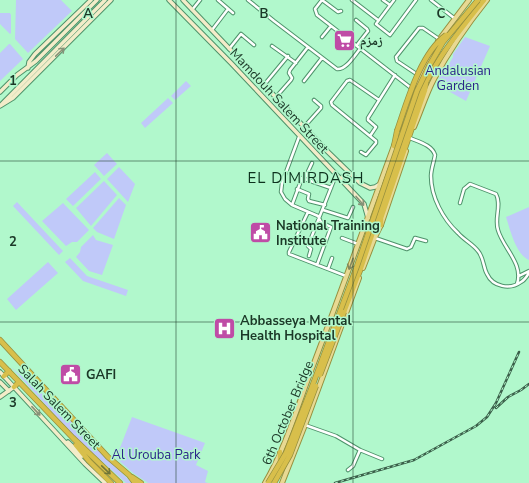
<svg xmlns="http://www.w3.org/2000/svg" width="529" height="483" font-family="'Nunito Sans','Noto Naskh Arabic',sans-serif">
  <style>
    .green { fill: #c0c9f9 }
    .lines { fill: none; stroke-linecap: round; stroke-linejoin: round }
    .street-casing { stroke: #4e936b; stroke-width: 4.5 }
    .secondary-casing { stroke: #4e936b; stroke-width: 5.5 }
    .primary-casing { stroke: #96903e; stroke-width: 6 }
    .highway-casing { stroke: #96903e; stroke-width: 6 }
    .street { stroke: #fff; stroke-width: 2.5 }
    .secondary { stroke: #f3ecc9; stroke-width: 3.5 }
    .primary { stroke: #e8d993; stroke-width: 4 }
    .highway { stroke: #d8bf4b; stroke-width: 4.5 }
    .rail-casing { stroke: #3a5f49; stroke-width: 2.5 }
    .rail { stroke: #b1f8cc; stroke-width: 1; stroke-dasharray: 3; stroke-linecap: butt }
    .highway-bridge-casing { stroke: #96903e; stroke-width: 6; stroke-linecap: butt }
    .highway-bridge { stroke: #d8bf4b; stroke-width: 4.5 }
    .oneway { stroke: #879278 }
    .oneway2 { stroke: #82885d }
    .oneway3 { stroke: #707537 }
    .grid { fill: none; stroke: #1b3827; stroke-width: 1; stroke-opacity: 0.55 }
    .labels { text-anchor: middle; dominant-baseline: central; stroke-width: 3; stroke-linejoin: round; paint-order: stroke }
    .poi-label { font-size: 13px; font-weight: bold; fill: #1b3827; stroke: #b1f8cc; text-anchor: start }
    .park-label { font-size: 13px; fill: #2a228a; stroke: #b1f8cc }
    .street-label { font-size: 13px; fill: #1b3827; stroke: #b1f8cc }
    .quarter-label { font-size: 15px; letter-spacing: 1px; fill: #0d321e; stroke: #b1f8cc }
    .grid-label { font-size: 13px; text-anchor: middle; font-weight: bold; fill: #1b3827; stroke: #b1f8cc; stroke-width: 3; stroke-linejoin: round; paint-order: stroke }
  </style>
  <rect width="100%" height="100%" fill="#b1f8cc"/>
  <path class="green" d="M16,0h45l11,11 -44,42 -13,-14z
    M0,13h10l1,2v18l-1,1 -10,-10z
    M465,37l25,9 -24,55 -30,-17 10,-19 3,-1 4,-7v-3z
    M9,44h1l13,15 -23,22v-28z
    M186,81l5,5 -16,14 -4,-4z
    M168,98l5,5 -28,25 -4,-5z
    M107,153l10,11 -13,12 -10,-11z
    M119,167l16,17 -7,18 -21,-23z
    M95,172l6,7 -28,27 -7,-7z
    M104,181l13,14 -26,31 -15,-18z
    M119,198l7,7 -12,34 -17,-7 -4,-4z
    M17,202l46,49 -4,4 -46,-49z
    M63,203l26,27 -12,12h-5l-6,4 -24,-25z
    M529,207v53c-13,-5 -19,-31 -23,-43z
    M93,235l3,5 17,5 -11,30 -13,-4 -13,-14 4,-5 1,-5z
    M70,258l17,18 41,14 -2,6 -43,-15 -18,-19z
    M48,262l10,11 -42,37 -9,-11z
    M11,367l42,36 79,80h-6l-50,-45z
    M132,417l73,26 -9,22 12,6 -3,11 3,1h-60l-15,-10 -17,-15z"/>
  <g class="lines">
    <defs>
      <path id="street" d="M218,0l15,13
        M248,0l26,21 63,48c9,1 17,-13 23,-20
        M322,0l-7,9 2,6 94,73
        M322,0l16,12 3,-1
        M352,0l26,20
        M383,0l7,5
        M394,0l-18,24 14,11 26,-35
        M431,0l23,18
        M192,10l8,-10
        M356,20l11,9 1,2 -11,14
        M212,30l16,-21
        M322,37l9,-11
        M272,46l24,17
        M229,49l12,-15 13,11
        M418,75l-21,-14 -1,-4 23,-29h4l16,11
        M304,81l18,-23
        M264,85l24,-29
        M276,97l15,-17 1,-2 -3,-5 1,-3 18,-23
        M304,127l17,-19v-2l-7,-6
        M370,136l6,-9 -8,-7v-2l27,-43
        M299,137l-17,46 -1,9 4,7 7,6 26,11 3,6 10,5 -14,38
        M410,138c9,4 22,7 25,17 -1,7 -4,14 -4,21 0,21 12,43 27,57 6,7 15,11 20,18 6,7 5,16 9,23 6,13 23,16 34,8 4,-2 6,-6 8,-9
        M361,152l5,3 10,-12v-2l-44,-36 -1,-3 16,-21 3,-1 29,20
        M305,178l7,-15
        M297,189l12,5 -1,5 1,2 16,4
        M460,203l4,-14 6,-5 26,10c6,11 -2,24 2,36 5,18 26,34 19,54
        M292,205l10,-27 29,10
        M323,210l25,8 5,-11
        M308,212l-19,40v2l57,22
        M342,238l16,6
        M375,238l32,11 4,-2 4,-9 11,3
        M309,256l2,-7 -3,-3 28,-71
        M328,269l4,-11
        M519,276l10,-5
        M305,425l31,11 24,14 -7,16 -5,4
        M360,450l22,9"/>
      <path id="secondary" d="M169,0l62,63 133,141 4,14
        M183,0l144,151 33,32 10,5 5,-1 5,-3
        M28,68l1,-6 6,-8 56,-54
        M0,92l17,-17 19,-14 61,-61
        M1,105l104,-105
        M0,106l13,-8 98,-98
        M340,179l8,-7
        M0,372l85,92 20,19
        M0,382l9,9
        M0,397l14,-10
        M68,442l14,14"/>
      <path id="primary" d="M438,41l31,-41
        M405,114l9,-24 19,-39
        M414,127c7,-16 12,-33 20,-48 15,-28 33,-54 53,-79
        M363,268l12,-31 6,-12 25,-74
        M265,483c20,-34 32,-75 46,-112 29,-76 56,-152 84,-228
        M282,483l23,-58 54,-147"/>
      <path id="highway" d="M394,146l3,-15
        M381,225v-7l44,-128 1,-8
        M344,312l17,-44 53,-159c15,-42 43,-75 70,-109
        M0,340l108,117 21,18 6,8
        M0,362l73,76 47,45
        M4,376l5,-5
        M14,387l5,-5
        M76,445l13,16 22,22
        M280,464v-12
        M132,477l9,6"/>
    </defs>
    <use href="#street" class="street-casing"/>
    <use href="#secondary" class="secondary-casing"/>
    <use href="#primary" class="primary-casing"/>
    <use href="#highway" class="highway-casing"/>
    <use href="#street" class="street"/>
    <use href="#secondary" class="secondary"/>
    <use href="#primary" class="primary"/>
    <use href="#highway" class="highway"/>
    <defs>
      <path id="rail" d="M496,408l12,-11 13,-7 8,-6
        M335,483l79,-23 62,-34 11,-9 9,-14 23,-51"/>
    </defs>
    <use href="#rail" class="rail-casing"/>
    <use href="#rail" class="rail"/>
    <defs>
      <path id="highway-bridge" d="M397,131c10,-29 23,-77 49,-96
        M320,375l24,-63
        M268,483l18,-30 27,-69 44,-118 60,-175 12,-25 14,-24 35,-42
        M274,483l16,-28 26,-69"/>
    </defs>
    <use href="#highway-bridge" class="highway-bridge-casing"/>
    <use href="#highway-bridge" class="highway-bridge"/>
  </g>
  <defs><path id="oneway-shaft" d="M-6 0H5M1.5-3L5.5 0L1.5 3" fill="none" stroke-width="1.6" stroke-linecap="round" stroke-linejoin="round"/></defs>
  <g class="oneway">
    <use href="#oneway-shaft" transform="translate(60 52) rotate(-44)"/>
    <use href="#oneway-shaft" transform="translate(360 201) rotate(49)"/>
    <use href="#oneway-shaft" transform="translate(36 411) rotate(47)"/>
  </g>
  <use class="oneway2" href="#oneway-shaft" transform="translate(351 264) rotate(110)"/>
  <use class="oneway3" href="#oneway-shaft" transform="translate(106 470) rotate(44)"/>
  <path class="grid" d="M176,0v483M353,0v483M0,161h529M0,322h529"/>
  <defs>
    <symbol id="supermarket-square" viewBox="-11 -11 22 22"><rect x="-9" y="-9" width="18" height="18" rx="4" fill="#bf4ca6" stroke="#b1f8cc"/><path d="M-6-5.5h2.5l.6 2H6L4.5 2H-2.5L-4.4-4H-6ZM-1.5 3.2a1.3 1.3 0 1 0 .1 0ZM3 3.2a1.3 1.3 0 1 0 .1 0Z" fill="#fff"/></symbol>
    <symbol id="civic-square" viewBox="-11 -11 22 22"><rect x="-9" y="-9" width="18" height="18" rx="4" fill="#bf4ca6" stroke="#b1f8cc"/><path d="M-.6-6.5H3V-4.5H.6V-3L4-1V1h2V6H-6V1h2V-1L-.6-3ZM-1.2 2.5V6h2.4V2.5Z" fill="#fff"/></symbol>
    <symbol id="hospital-square" viewBox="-11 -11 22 22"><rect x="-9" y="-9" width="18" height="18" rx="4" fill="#bf4ca6" stroke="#b1f8cc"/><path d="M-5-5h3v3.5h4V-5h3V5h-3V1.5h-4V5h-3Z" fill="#fff"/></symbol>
  </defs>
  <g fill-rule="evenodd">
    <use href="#supermarket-square" x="332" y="28" width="25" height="25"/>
    <use href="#civic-square" x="248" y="220" width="25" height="25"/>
    <use href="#hospital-square" x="212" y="316" width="25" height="25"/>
    <use href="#civic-square" x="58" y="362" width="25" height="25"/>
  </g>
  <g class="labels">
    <g class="poi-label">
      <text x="360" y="41">زمزم</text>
      <text x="276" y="226">National Training<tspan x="276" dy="15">Institute</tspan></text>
      <text x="240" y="321">Abbasseya Mental<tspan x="240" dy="15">Health Hospital</tspan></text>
      <text x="86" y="375">GAFI</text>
    </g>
    <g class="park-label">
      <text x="458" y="71">Andalusian<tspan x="458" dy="15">Garden</tspan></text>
      <text x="156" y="455">Al Urouba Park</text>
    </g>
    <g class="street-label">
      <text transform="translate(279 101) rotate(47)">Mamdouh Salem Street</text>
      <text transform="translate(59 407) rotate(46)">Salah Salem Street</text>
      <text transform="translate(288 413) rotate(-67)">6th October Bridge</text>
    </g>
    <g class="quarter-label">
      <text x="306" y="178">EL DIMIRDASH</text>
    </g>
  </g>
  <g class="grid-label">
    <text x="88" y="18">A</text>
    <text x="264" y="18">B</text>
    <text x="441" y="18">C</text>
    <text x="13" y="85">1</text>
    <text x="13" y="246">2</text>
    <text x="13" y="407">3</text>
  </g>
</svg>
